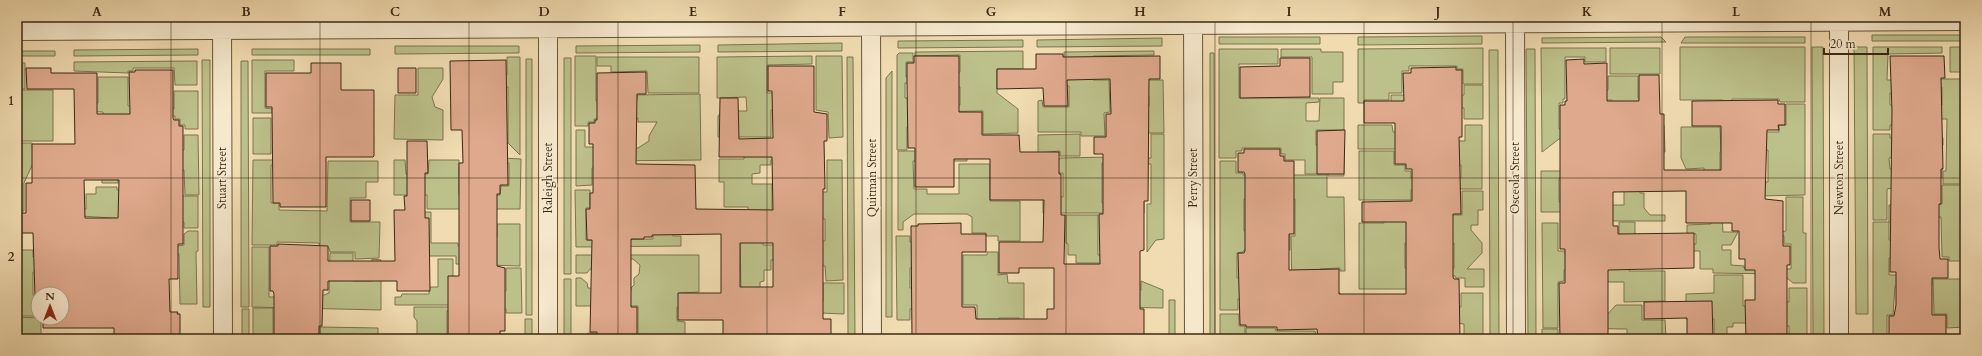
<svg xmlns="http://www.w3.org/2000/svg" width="1982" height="356" font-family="Cardo,serif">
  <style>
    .grass { fill: #bcc08a; stroke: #7c744e }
    .building { fill: #dfa98d; stroke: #3b2812; fill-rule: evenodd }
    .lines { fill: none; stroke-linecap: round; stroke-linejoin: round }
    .street-casing { stroke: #68553a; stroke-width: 20 }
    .street { stroke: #f6e8cc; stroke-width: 18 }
    .grid { fill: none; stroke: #3b2812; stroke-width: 1; stroke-opacity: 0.55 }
    .labels { text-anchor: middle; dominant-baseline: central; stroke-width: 3; stroke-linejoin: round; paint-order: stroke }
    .street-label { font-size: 12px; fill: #3b2812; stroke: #f6e8cc }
    .neatline { fill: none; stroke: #3b2812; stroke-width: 1.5 }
    .grid-label { font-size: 13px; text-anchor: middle; font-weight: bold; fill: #3b2812 }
  </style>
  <rect width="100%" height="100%" fill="#f1dcb1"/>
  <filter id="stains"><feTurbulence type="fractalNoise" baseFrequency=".005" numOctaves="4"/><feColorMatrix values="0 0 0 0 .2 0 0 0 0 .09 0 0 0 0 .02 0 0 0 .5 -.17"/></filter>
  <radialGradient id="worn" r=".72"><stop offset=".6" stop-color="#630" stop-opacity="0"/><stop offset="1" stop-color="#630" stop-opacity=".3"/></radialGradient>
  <path class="grass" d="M17,17h39l-2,3h-37z
    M1872,35h93v6h-93z
    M1482,36v8l-124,1v-8z
    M1219,37h101v7h-101z
    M1661,37l5,5 -124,1v-5z
    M1685,37h120v6h-124z
    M1162,38v8l-125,1v-7z
    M1023,40v7l-125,1v-7z
    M842,43v8l-124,1v-7z
    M700,45v7l-124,1v-7z
    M395,46h124v7l-124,1z
    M1680,47h125v55h-25l-1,-3h-47v10h-9v-9h-43z
    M1812,47h11l1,292h-11z
    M1854,47h13l1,267h-12z
    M1873,47h69v6l-54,1 -1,26h9v13h-6v12l7,1v19h-7v5h-17z
    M1950,47h15v25h-15z
    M1483,48v36h-20v-15h-6v-3h-48v5h-7v22h-13v7h-25v3h-6v-54z
    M1541,48h65v14h-21v-5h-20v42h-2v4h-4v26h5v10h-5l-17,13z
    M1610,48h50v26h-50z
    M198,49v6l-124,1v-6z
    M252,49h118v6h-118z
    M1219,49h59v15h-39v34h80v4l-13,1v18h13l1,-23h24v32h-28v15h9l19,8v23h-16v-2h-23v-14h-20v-6h-4v-6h-39v3h-6v7h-17z
    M1281,49h40v3h22v30h-10v12h-21v-37h-31z
    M1526,49h9l1,290h-8z
    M1489,50h9l1,289h-9z
    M17,51h38v5h-38z
    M1023,51v18h-26v24l21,16v24l-35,1v-23l-69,1 -1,15h-6v23h-10v-95l2,-2h14v9h-7v15l6,1v5h-7v15l8,1v6h47v-18l-5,1 -1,-15 6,-1v-17l-45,1v-4z
    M1154,51v4l-61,1v24h16l1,32 -6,1 1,23h-24v-4h-43v-31l4,-1 1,7h26v-21h-4l-1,-34z
    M1210,53h4l1,286h-5z
    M575,56h21v45l41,-1v-5l63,-1 1,66 -102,1v7h-7v17l-16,1v-56h9v17h10v2l43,-1 11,-7v-5l8,-14h-19v-4l-44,1v3h-6v4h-13z
    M812,56v8l-45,1v28h14l32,17h-42v27h-53v-21l4,-5h25l-1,-14 -29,1v-41z
    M816,56h26l1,81 -14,1 -1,-26 -12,-2z
    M507,57h13v98l-12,-12v-56h-6v-12h5z
    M597,57h102v36h-51l-1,-22 -36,1v-6h-14z
    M847,57h6l2,282h-7z
    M564,58h7v216h-7z
    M526,59h6v256h-6z
    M202,60h8v247h-7z
    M252,60h42v11h-29v37l7,1v4h-20z
    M197,61v24h-22l-1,-17h-41v3h-5v2l-54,-2v-9z
    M241,61h7l1,246h-8z
    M17,63h8v26h-8z
    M418,68h25v11l-11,18 3,10 8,3v30l-49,-1 1,-44h23z
    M892,71v246h-6v-239z
    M1608,76h30v22l16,1 -14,26h24l1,27 -36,1 -17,-53 -44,1 -1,-11h41z
    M98,77h30v29h7v3h39v-18h24v38h-13v-4h-5v-6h-5v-3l-51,1 -20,30 -1,-35 -27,-1v-8h22z
    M1938,79h27v105h-22v-13h3l1,-52h-7l-42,-14h44v-18h-4z
    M1137,80h26l1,53h-20l1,-27h4v-10h-4z
    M1464,85h19v34h-19v-11h-54l-19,11v-24h73z
    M17,90h36v51h-36z
    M1786,104h19v91l-95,2v-14l58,-1v-32l-39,1 5,-19h45v-7h7z
    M253,118h18v36h-18z
    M1358,125h34l1,7h14l4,17h-53z
    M1465,125h17v64h-40l8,-12 11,1v-13h-6l-42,-24h52z
    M1681,127h39l1,25h-1v28h-16v-12l-18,1 -5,-11z
    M1080,134v22h-20v-5l-22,2v-18z
    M1151,134h13v105l-8,1 -9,12v-48h4v-40h-38v-5l38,-1z
    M1873,134h17v4h53v7h-48v12l-6,1 1,11h52v9h-49l-1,10 -5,1v31h-14z
    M184,135h14l1,60h-14l-1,-25 -67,-3 1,16h-16v-23l55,-10h27z
    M17,143h15l1,20 -9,20v28h-7z
    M898,151h69v10h-54l1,28h13v5h32v-30h31v37h30v40h-22v-5h-12v-3h-14v-16l-5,-3h-53l-11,8v8h-5z
    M1359,151h35v14h11v6h6v7h12v12h-12v10h-52z
    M744,156h32v3l-5,1v5h-11v8l-8,1v10h20v29l-24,1v-7h-24v-25h-5v-23h25z
    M1110,157v6h-8v40l42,-1v11h-101v-16h20v-24h-21l7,-13 11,-1v-1z
    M502,158l19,1 -1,50h-93v-14h-33v-35h11l1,14h22l1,-14h30v35h41l1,-9h8v-23h-7z
    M253,160h26v5h-8v38h8v7l48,1 1,-50h50v21h-12v16h-16v24h30l-1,36 -24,1v-7h-25l-1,-4h-9l-1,-5 -42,-1v3h-25z
    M827,160h15l1,120 -17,1 -1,-15 -7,-1 1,-24h6v-22l-7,-1 -44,-26h53z
    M1220,161h16v12h7v2h46v24h-45v32h3l1,4h42v15h-46l-1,2 -6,1v25h7v21h-6v11h-18z
    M1639,162l1,31h4v15l6,7h15v6h-69l15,-16h13v-37z
    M1541,171h23v7h-5v24h5l29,10h-52z
    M1291,175h36v22h17l1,74h-5v-3l-20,1v24h20l1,22 -49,-19 -1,-60h4v-37h-4z
    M1942,185h23v87h-3l-1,-11h-12v-4h-7l-1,-40 -46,1v4h-6v-17l53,-1z
    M96,187h21v3l59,6h22v32h-14v-6c-39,1 -76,-6 -114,-6v-6l16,-1v-15h10z
    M575,190h15v18h-4v32l67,-1v-30l20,13v14h8v10l-105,1z
    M1462,191h21v19h-5v15h-7v5l11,13v10l-15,16h17v18h-19v-9h-9l-1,-2h-42v-8h41v-25h-41l38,-28h11z
    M1786,197h17v36h3v50h-13l-12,-10v-4h10v-25h-7v-8h-5v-4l7,-1z
    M1711,200l11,14 1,18h15l-7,13h-9v5h9v15l13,1v2h36v6l-67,-1v-4h-13v-18h-19l1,-7h14v-10h-9v-9l24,-1z
    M1384,202h27l1,40 -7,1v25h7v21h-53v-66h25z
    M418,212h13v31h27v3h14l19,-9h6v-13h23v42l-64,-2v-8h-38z
    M763,215v30h34l17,15h-43v10h-7v11l-4,1v8l-19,2 -1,-56z
    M1066,215h32v40h8v8h-30v-8h-8v-11l-2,-1z
    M1619,222h16v31h-6v18h36v30l-41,1v-20h-16l-6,-27 17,-18z
    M1873,222h16v18h3v17l-3,1v17h35v3h8v8h-37l-2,29h-6v24h-14z
    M1542,223h16v28h7v3h4v15l-5,1v11l-6,1v46h-15z
    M188,231h10v20l-2,1 1,52h-17l-1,-50h-13l12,-8 6,-1v-11z
    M896,236h14v6h7v26h-7v20h6l1,20 -7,1v11h-13z
    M252,247h17v50h50l10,-4 1,-40h23v28h19v-22l9,1v50l-129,-3z
    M17,250h16v7h20v15h-20v23l5,4v17h-21z
    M987,252h11v23l9,-1 1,9h16v47h-5v-12h-20l-1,11h-21v-24h-14v-50h24z
    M576,255h123v37l-19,1 -1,14h-2v14l8,1v17h-47v-33h-62v-28h5l6,5 1,5 43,3v-3l3,-3v-7l5,-4 1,-9 -7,-6h-38v10h-5l-3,4h-11z
    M438,259h15v27l47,5h6v-23h15l1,45h-16v-4l-47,-4h-64v-8h6l1,-3h27v-7h9z
    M1714,275h29v31h40l1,-4h5v-14h18v47h-18v-9h-5l-1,-3h-50v4h-6v11l-13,1v-20h-28v-25l28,-1z
    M564,279h7v60h-7z
    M1933,279h32v48l-18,1v-14h-13z
    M1141,281l22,9v18l-53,-1v-17h31z
    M823,283h21v31l-23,-1 2,-13z
    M1461,293h22v46h-19v-15l-8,-1v-16h5z
    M1169,300h6v39h-6z
    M1616,305h26v15h23l1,18 -39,1v-10l-66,-1 45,-12z
    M414,307h42v3l-9,1v28h-30v-18l-3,-4z
    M253,308h20v29l-4,2h-16z
    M242,309h7v30h-7z
    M1220,314h19v12h6v13h-25z
    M17,317l24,1v20l-24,1z
    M525,319h7v20h-7z
    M320,327l58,1v11h-58z
    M1246,328h29l1,3h39l2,8h-71z
    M1542,329h16v10h-16z
    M588,333h8v3l41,-1v4h-54z
    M465,336h44v3h-44z"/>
  <path class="building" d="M1036,54h27v3l97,-1v23h-11l-1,122h-4v49l-4,1v58h4v30h-232l-1,-113h7v-2l43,-1v11h25v18h-24v55h13l1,12h71v-10h7v-41h-35v5h-20v-31h44l1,-42h-54v-41h-36v28h-39v-39h-7l-1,-64v-21h7v-7h45v56h23v23h37l1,17h39v22h2v41h4l-1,49h36l-1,-50h4v-60h-9v-17h12v-23h5l-1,-35 -43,1 1,26h-24l-1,-18 -46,1v-20h39z
    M1890,56h54l1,22h-4l2,91h-2v35h-2v43l1,12h8v19h-16v37h14v24h-57v-23h5l2,-11v-33h-6l2,-162z
    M1280,58h30v39l-70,1v-31l40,-1z
    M1584,59v5l23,-1v38h32v-26h20l1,39h4v56h57v-44h-29v-25l86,-1v4h7v21h-7l1,5h-12l-2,69 18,2v45h7v19h-3v74h-41l-1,-39h10v-30h-10v-11h-6v-28h-7v-8h-46v-32l-73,1v34h5v8l76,-1v35l-86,2v69h-48l-1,-56h6v-34h-5v-144h5v-4h2l-1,-41z
    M506,60l2,125h-8v9h-3v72l8,2v63h-5v4h-52v-59h11v-113h4l-1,-33h-11l-1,-69z
    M311,63h30v27h33v66l-1,1h-47v50h-46v-4h-7l-1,-96h-6v-34h45z
    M768,66h46v46l13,2v27h-3l1,48h-2v130h8v17h-6v3h-102v-19h-45v-27h43v-59l-69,1v2h-8v2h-13v68h6v28h-40v-3h-7l2,-92h-5l-1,-31h4v-16h3v-49h-4v-21h6v-3h2v-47l49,-1v22h-9l-1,70 59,1 1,44 77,1 -1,-53h-53l1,-59h18l1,41 34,-1 -1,-47h-4zM740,243h33v44h-33z
    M1456,67v3h6v67h-3l2,77h-8v63l1,2h5l1,60h-142l-1,-10 -40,1v-3h-31v-2h-6l-2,-72h6l1,-2v-77l-1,-2h-6v-19h6v-4h36v7h4v5h10v73h-5v36l50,-1v25h67v-72h-44v-20l50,-1v-32h-6v-5h-11v-41h-31v-22h40l-1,-28h8v-5z
    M26,68h25v5h46v41h33l-1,-42h6v-2h38v48l1,2h5v6h4v118h-5v35h-9l1,33h8l-1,2h3v23h-4v2h-62v-11h-71v-10h19v-24h-24v2h-3l-2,-63h-16v-20h9v-30h6v-39h43l-1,-55h-47zM84,180h35l-1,38h-33z
    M398,68h18v25h-18z
    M1345,130l-1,44h-27v-43z
    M407,141h20l1,32h-3v45h4l1,73h-33v-10h-69v9h-5l-1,36h-3v13h-45v-45l-1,-3h-3v-45h8v-2l50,2v15h67l-1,-51h11l-1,-14h3z
    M351,200h19v21h-19z
    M1712,301l1,38h-26v-21l-43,1v-17z"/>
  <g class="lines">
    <defs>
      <path id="street" d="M222,17l1,322
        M871,17l1,322
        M1193,17l1,322
        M1515,17l1,322
        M548,18v321
        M17,31l1948,-10
        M1839,339v-322"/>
    </defs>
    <use href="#street" class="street-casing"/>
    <use href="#street" class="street"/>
  </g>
  <path class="grid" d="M171,17v322M320,17v322M469,17v322M618,17v322M767,17v322M916,17v322M1066,17v322M1215,17v322M1364,17v322M1513,17v322M1662,17v322M1811,17v322M17,178h1948"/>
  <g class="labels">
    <g class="street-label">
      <text transform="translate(222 178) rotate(-90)">Stuart Street</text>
      <text transform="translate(548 178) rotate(-90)">Raleigh Street</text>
      <text transform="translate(872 178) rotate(-90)">Quitman Street</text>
      <text transform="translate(1193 178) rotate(-90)">Perry Street</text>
      <text transform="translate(1515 178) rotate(-90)">Osceola Street</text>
      <text transform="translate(1839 178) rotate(-90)">Newton Street</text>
    </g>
  </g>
  <rect width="1982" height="356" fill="none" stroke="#f1dcb1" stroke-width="44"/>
  <g transform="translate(50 306)"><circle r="19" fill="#f6e8cc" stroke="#ab9b82"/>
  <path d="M0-3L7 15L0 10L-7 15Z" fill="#8f2418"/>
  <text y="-6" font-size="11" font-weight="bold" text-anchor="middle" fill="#3b2812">N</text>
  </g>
  <path d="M1824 48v6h64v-6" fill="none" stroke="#3b2812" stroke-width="2"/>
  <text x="1830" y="48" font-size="12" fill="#3b2812" stroke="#f6e8cc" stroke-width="3" paint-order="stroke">20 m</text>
  <rect x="22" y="22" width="1938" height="312" class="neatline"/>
  <g class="grid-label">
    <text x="97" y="16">A</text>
    <text x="246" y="16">B</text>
    <text x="395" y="16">C</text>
    <text x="544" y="16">D</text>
    <text x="693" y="16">E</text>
    <text x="842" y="16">F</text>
    <text x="991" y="16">G</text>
    <text x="1140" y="16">H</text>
    <text x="1289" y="16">I</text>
    <text x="1438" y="16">J</text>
    <text x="1587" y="16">K</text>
    <text x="1736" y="16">L</text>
    <text x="1885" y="16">M</text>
    <text x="11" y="105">1</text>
    <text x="11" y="261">2</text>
  </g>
  <rect width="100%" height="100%" filter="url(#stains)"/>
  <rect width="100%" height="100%" fill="url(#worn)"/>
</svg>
